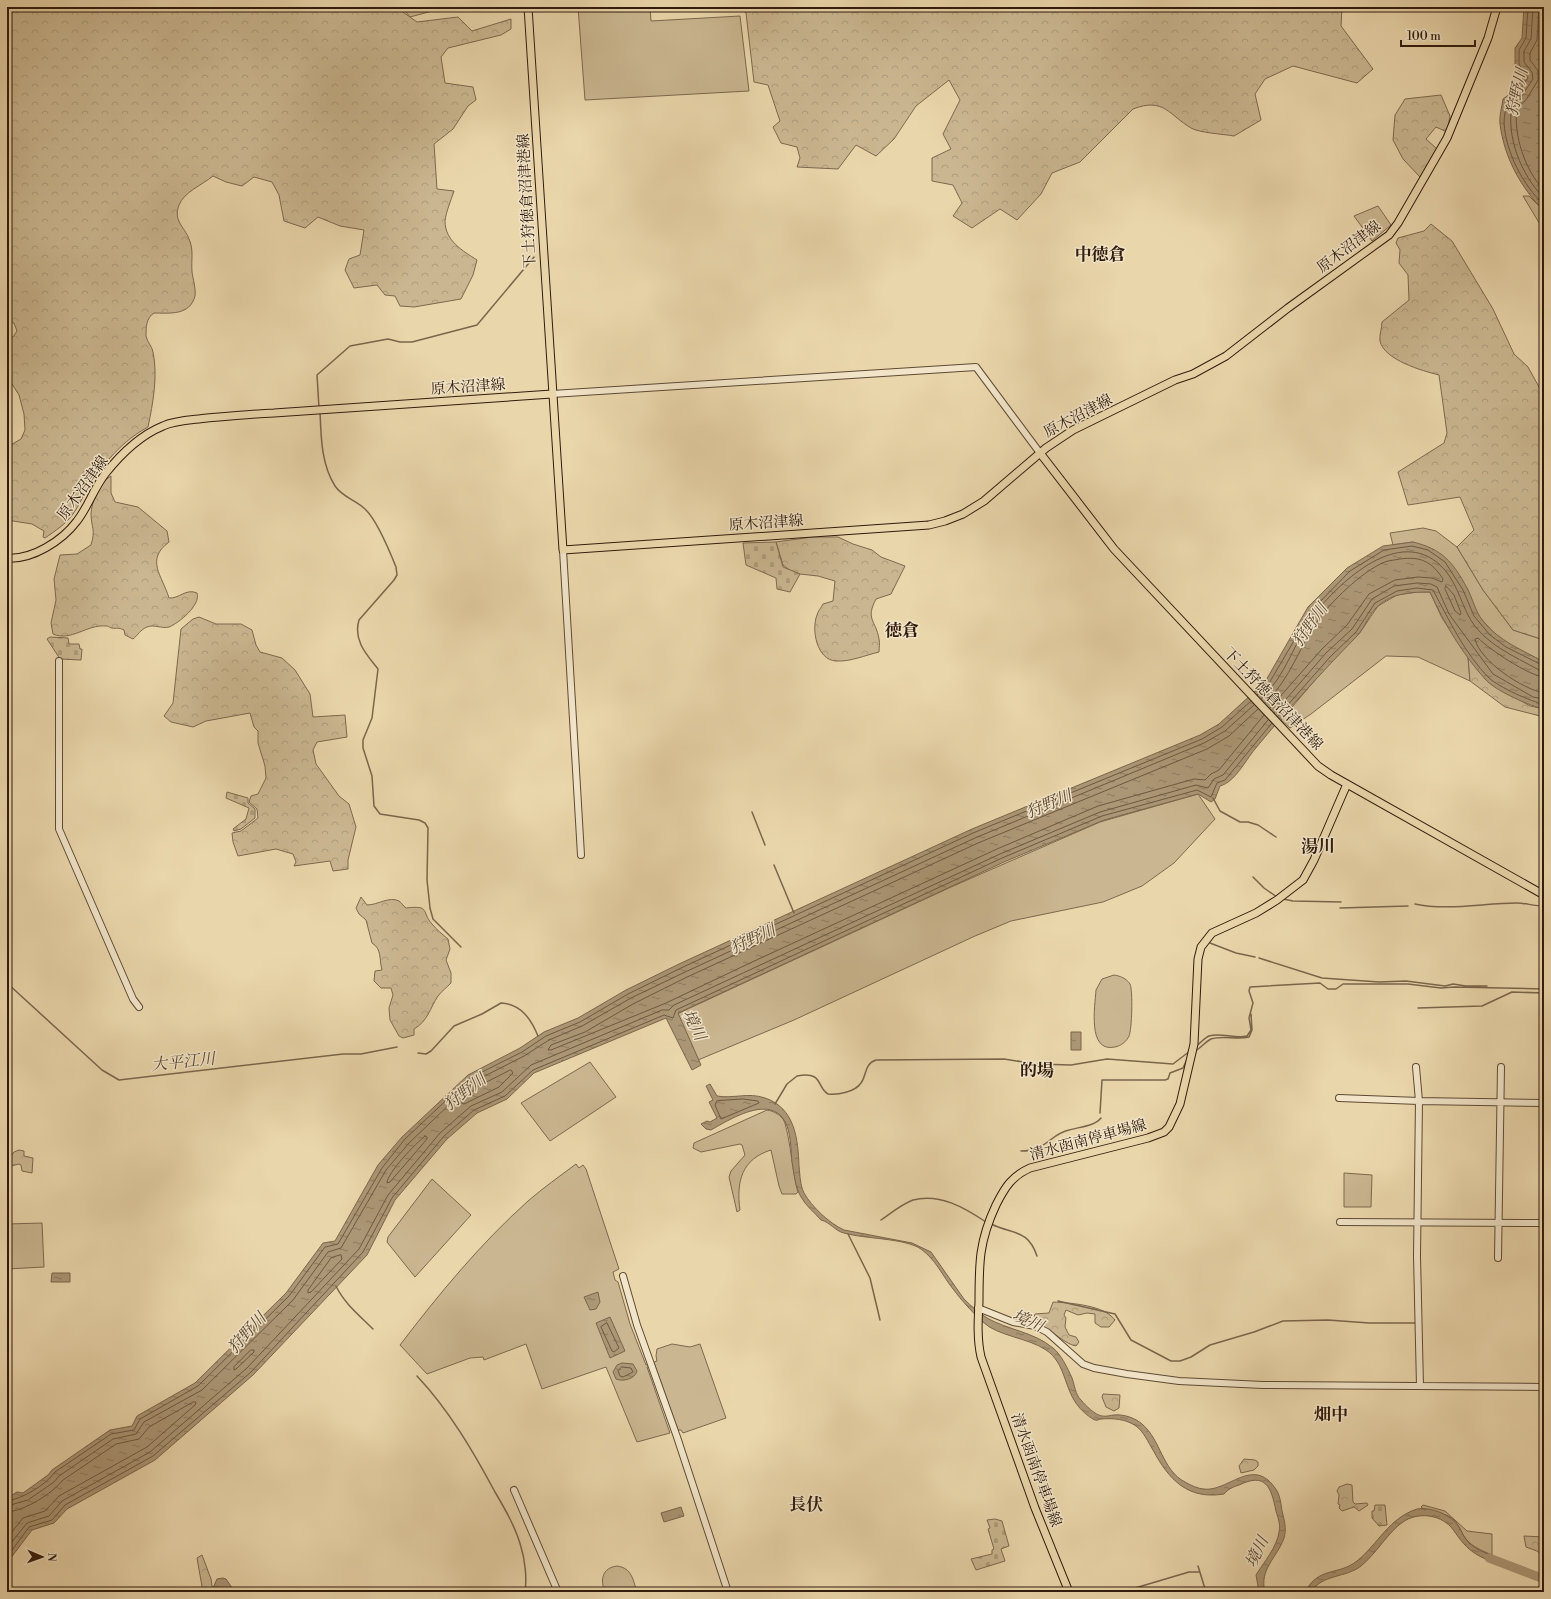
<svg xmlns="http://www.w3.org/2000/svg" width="1551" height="1599" font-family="'Libre Bodoni','Noto Serif JP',serif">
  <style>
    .green { fill: #cab690; stroke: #7d684e }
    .forest { fill: url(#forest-crowns); stroke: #7d684e }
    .cemetery { fill: url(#cemetery-stones); stroke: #7d684e }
    .water { fill: url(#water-ripples); stroke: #7a654b }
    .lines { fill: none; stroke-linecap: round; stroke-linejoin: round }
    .shore { stroke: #6e5840; stroke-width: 1 }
    .stream { stroke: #7a654b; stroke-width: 1.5 }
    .river { stroke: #ab9675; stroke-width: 9 }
    .minor-casing { stroke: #5e4a34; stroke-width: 8 }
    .major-casing { stroke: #301b0c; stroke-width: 9 }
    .minor { stroke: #f1e4c8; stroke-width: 6 }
    .major { stroke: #ead6ab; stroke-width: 7 }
    .labels { text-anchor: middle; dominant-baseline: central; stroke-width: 3; stroke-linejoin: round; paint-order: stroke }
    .street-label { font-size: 15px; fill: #301b0c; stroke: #f1e4c8 }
    .water-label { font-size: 16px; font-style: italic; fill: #5b4631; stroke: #f1e4c8 }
    .quarter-label { font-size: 17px; font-weight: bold; fill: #301b0c; stroke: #f1e4c8 }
  </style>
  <defs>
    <pattern id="forest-crowns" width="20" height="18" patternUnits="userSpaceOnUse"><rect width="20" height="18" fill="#cab690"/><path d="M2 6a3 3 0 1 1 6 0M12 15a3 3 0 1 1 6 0" fill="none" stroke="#ae9c7b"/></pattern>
    <pattern id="cemetery-stones" width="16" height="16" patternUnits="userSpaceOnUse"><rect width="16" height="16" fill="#cab690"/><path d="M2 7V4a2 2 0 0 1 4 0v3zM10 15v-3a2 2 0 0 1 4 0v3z" fill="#ae9c7b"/></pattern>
    <pattern id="water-ripples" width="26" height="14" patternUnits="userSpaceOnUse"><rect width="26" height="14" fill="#ab9675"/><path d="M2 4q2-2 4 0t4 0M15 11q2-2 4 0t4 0" fill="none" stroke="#8c7a5e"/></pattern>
  </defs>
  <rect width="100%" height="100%" fill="#ead6ab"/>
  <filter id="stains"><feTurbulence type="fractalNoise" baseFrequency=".005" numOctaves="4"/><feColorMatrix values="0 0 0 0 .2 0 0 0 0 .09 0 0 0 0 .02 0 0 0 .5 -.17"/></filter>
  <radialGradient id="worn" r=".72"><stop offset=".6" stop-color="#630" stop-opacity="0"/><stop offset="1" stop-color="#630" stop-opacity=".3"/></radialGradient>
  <path class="green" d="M402,7h45l-37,10z
    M578,7h72l1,14 89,-5 9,75 -164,9z
    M1523,196h6l15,15v20z
    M1378,206l13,19 -19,16 -18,-25z
    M1423,528l13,3 21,16 26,43 30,40 31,10v22l-37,-19 -14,-11 -16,-18 -10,-26 -54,-46 -20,3 -3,-12z
    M1417,592h13l12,26 26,39 2,24 -52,-24 -32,-1 -75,58 -21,14 -9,-8 52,-61 26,-25 19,-28 19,-11z
    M1198,794l17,25 -41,44 -32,23 -39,16 -92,19 -36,15 -181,84 -96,40 -21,-46 274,-127 149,-65z
    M1114,975c6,1 12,3 16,9 3,6 2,46 -1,52 -2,5 -8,10 -14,11 -28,6 -20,-41 -19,-57l6,-11z
    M590,1062l26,35 -66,44 -29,-38z
    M767,1110c6,1 12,4 16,9 6,9 10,58 15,73l-2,2h-14l-3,-8 -8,-36c-29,9 -35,31 -31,60l-3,2 -8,-35 2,-6 14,-16 -3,-10 -2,-1 -39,8 -8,-4 1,-5z
    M576,1164l3,4 4,-3 3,4 33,100 -6,3 2,8 3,2 12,42 16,41 11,-4 -1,-5 1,-7 15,-5 18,3 10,-3 26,74 -43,15 -2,-3h-3l-24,-67 -7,4 23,66 -33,9 -31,-75 -64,22 -16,-45 -42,16 -1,-3 -13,1 -43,16 -27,-29c39,-51 80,-101 128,-144 15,-13 32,-25 48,-37z
    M1344,1173l28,2 -1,32h-27z
    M432,1179l39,36 -56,62 -28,-35 1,-5z
    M42,1223l2,44 -37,2v-45z
    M1423,1505l22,6 22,20 25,3v21c-9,-4 -20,-8 -26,-16 -6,-7 -7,-17 -16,-22 -8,-5 -22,-4 -29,-10z
    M617,1566c15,2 16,14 20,26h-32c-5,-12 -3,-24 12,-26z"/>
  <path class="forest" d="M7,7h393v3l17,12 41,-5 14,14 39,-12v10l-10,6 -53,13 -7,9 4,26 28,4 3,13 -8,6 -15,23 -19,15 3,45 17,2c-3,9 -8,21 -9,30 0,20 18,30 32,39l-4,15 -12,24 -47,8 -14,-1 -5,-10 -10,-1 -8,-10 -23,3 -9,-18 4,-11 11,-4 4,-25 -24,-4 -22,-9 -13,11 -21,-7 -5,-26 -7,-13 -18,-5 -12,9 -16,-4 -13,-6c-11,9 -29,16 -34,29 -6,16 5,21 10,34 5,11 2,21 3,33 1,7 4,17 3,24 -5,20 -26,17 -41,17 -8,5 -8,15 -8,23 1,6 6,10 7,16 5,24 0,51 -5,75 -25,13 -45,37 -60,60 -5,9 -9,19 -15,27 -7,10 -18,17 -28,24l-2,-1 1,-6 -12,-7 -25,-4v-73l14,-8 4,-9 -1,-16 -5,-19 -12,-19v-37l6,-2 4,-6 -3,-8 -7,-2z
    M739,7h603l-1,19 32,43 -16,14 -64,-17 -28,13 -10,15 6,26 -27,16c-11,-2 -34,-3 -43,-8 -22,-13 -27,-31 -58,-19l-53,53 -28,11 -11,21 -24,26 -17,-11 -28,19 -19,-12 9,-13 -9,-18 -21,-4v-23l19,-9 -8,-15 17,-34 -11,-20 -33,26 -22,33 -18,17 -20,-11 -18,24 -41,-2 3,-9 -3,-11 -16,-4 -8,-16 7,-6 -12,-36 -14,-3 -8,-69z
    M1441,95l9,21 -3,16 -11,-5 -10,12 11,10 -17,28 -17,-18 -10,-19 2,-25 10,-16z
    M1431,224l21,17 41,68 21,45 14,13 16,29v5l-4,6 4,7v226l-31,-10 -30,-40 -26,-43 17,-17 -14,-33 -52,8 -10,-33 46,-29 3,-10 -8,-58c-16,-4 -55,-15 -59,-34 -1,-5 2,-13 2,-19l27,-22 -1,-25 -9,-12 1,-13 -4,-7 2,-5 26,-7z
    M111,476v17l4,9 23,5 29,24 2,11c-24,18 -7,33 0,56 10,1 17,-10 28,-5 4,12 -18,30 -28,34 -7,2 -15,-3 -22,0 -7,3 -9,8 -14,12l-8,-4 -1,-5c-6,-3 -7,-1 -12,-2 -5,-1 -2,-2 -6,-2 -19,-2 -35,16 -53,8l-2,-11 5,-23 -2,-21 6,-24 17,-1 14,-9c5,-16 0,-18 0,-31 0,-11 9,-33 20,-38z
    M812,537h26l15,7 19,6 9,7 24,9 -14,28 -15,5c-11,21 0,21 3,40 1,4 0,9 0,13 -13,3 -29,10 -43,9 -19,-1 -25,-31 -19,-46 1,-4 4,-7 6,-11l10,-3 2,-20 -17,-5 -18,-2 -9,-3 -8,-6 -7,-23z
    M199,617l17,7h25l11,6 4,15 4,7 22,6 13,12 15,24 3,23 32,-2 2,22 -30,5 -4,8 3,14 23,32 10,8 7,23 -8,33v9l-15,2 -3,-10 -36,5 2,-4 -3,-8 -17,-5 -38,7 -5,-14 -1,-9 9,-2 17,-13 -1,-9 -8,-7 2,-6 7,-2 8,-16 -1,-12 -7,-23v-12l-4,-4 -4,-14 -44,8 -13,6 -22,-5 -7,-6 9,-13 8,-74 12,-10z
    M1468,657l19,24 43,25 14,3v8l-39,-10 -35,-26z
    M361,897l6,8c11,0 22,-9 32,-4 3,2 4,5 7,7 25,-3 15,4 26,16 4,5 11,11 16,15l2,10 -4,11 5,13v10c-4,4 -9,8 -13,13 -8,12 -10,25 -24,33v6l-11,3 -4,-2 -9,-16 -1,-12 4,-13 -2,-7h-10l-7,-7 1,-10 7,-1c-3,-11 0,-21 -10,-27l-6,-23 -7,-6 -3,-6z
    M19,1150l5,1v5l9,2 -1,15 -10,-2 -1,-6 -2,-1 -8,2 -3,-6 6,-8z
    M1053,1302c18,1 51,3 62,18l-6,7h-8l-6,-4v-9l-8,-1 -9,2 -12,-5 -2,5 2,3 -1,9 4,8 7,2 3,5 -3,4c-9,-1 -24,-15 -34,-20l-1,-4 -7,-5 1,-3 14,-1z
    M1103,1394l17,1 -1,13 -5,3 -8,-4 -4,-10z
    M1244,1459l11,1 3,2v4l-4,4 -13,3 -2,-7z
    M1347,1484l5,1 1,17 2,2 12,-1 1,2 -9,6 -5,-4 -12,4 -3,-3 1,-3 -2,-1 1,-9 -2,-4 2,-4z
    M1524,1536l20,1v20l-7,-6 -11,-4z
    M202,1555l9,24 2,13h-10l-6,-34z"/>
  <path class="cemetery" d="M776,542l7,25 17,7 -10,18 -13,-3 -1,-11 -30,-13 -3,-22z
    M50,637l18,1 1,6h10l1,5h2l-1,11 -21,-1 -13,-20z
    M227,792l21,6v5l7,6v9l-14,11 -7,2 -1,-2 13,-10 3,-11 -23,-10z
    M1375,1505h10l2,20 -8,1 -7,-8v-7h2z
    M995,1519l7,2 7,25 -8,3 4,12 -29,9 -5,-11 21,-5v-4l2,-1 -6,-20 2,-1 -3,-8z"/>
  <path class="water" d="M1524,7h20v204c-23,-23 -40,-54 -44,-87 -1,-8 2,-17 3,-25l11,-8 10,-14 -9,-10v-19l7,-10z
    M1413,542c29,7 40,20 54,46 6,11 8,23 16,33 16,20 39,29 61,41v47c-14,-3 -48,-18 -58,-29 -23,-25 -42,-57 -56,-88 -18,0 -38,1 -52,14 -9,8 -13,21 -21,30 -35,36 -70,74 -102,113 -10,12 -20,33 -35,37l-5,13 -4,3 -13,-8 -94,26 -100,42 -326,151 23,52 -9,5 -26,-52 -132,55 -27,26 -30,14 -30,26 -52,61 -28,55 -114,120 -98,85 -88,49 -13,14 -22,7 -25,33v-65l10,-6 6,1 25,-18 4,-5 58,-40 22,-4 5,-10 58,-33 91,-90 37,-50 12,-2 43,-76 24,-28 66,-62 52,-27 24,-16 34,-14 48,-28 53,-26 293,-135 228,-94 19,-11 46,-42 43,-75 39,-39 36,-22z
    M1071,1032h10v18h-10z
    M710,1084l7,12c16,3 31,-4 48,2 30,10 33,41 34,68 1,9 1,19 5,27 8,14 25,30 40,37l68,13 19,9 33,47c7,7 15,14 23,19 21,12 47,14 66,30 8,6 15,21 19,30 3,8 3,16 9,22 5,6 14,15 21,16 4,1 9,-1 12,-1 10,-1 21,3 28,9 19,16 20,46 43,58 5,3 14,7 19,7 24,3 49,-33 71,-1 5,6 6,16 7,23 2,8 5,18 2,27 -7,20 -25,31 -19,54h-6l-3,-17c8,-13 21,-28 23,-43 2,-7 -1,-14 -3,-21 -5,-24 -10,-39 -37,-26 -6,2 -11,4 -15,9 -36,6 -55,-14 -71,-44 -5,-8 -9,-18 -17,-24 -10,-7 -23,-8 -35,-7 -3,0 -3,2 -6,1 -5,-2 -13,-9 -16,-13 -15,-17 -13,-44 -33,-57 -17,-12 -49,-14 -63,-28 -11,-10 -21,-21 -30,-33 -11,-14 -17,-29 -32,-40 -16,-11 -57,-10 -77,-16 -9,-2 -14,-11 -23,-13 -6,-7 -15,-14 -20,-23 -6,-10 -7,-24 -9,-35 -1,-11 -1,-25 -5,-36 -13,-34 -55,-8 -76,4l-5,-1 -5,-5 6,-3 3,1 7,-4 -8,-16 4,-2 -7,-14z
    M52,1273h18v9h-19z
    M598,1292l2,10 -4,7 -6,1 -6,-13z
    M610,1317l15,34 -15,7 -14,-35z
    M622,1363l11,1 4,7c-2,8 -14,11 -21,8l-3,-7 4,-7z
    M681,1507l3,9 -20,6 -3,-9z
    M1417,1509c15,-2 33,5 42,18 3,5 5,11 10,16 8,7 20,12 30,15l1,7c-9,-4 -19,-7 -27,-13 -10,-7 -15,-16 -22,-25 -12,-13 -34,-15 -48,-5 -14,9 -27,32 -42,44 -15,12 -39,8 -50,26h-6c14,-26 33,-16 52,-31 21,-17 32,-43 60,-52z
    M223,1578l3,1 9,13h-20l-2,-4 4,-9z"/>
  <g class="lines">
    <path class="shore" d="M1528,7l-2,31 -7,12v14l9,14 -11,16 -10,7c-1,7 -3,15 -3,22 2,30 19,62 40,82
      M1533,7l-2,32 -7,12v11l8,10 1,7 -12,18 -9,7c-6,33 9,71 32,94
      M1539,7l-2,33 -7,13v7l8,11v9l-12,20 -9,8c-4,26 8,63 27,82
      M1446,586l8,9 7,18 -1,2 -5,-4 -10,-22z
      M1544,677c-15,-1 -55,-28 -66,-39l-3,1c5,22 47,50 69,54
      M1257,695l11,-10 44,-75 38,-39 34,-21 28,-4 16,4 17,12 18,28 11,26 16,19 16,12 38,19
      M1261,699c26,-24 34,-60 55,-87 26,-32 83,-85 124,-47 15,13 20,35 29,52 15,27 45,39 70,53l5,1
      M1265,703c26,-24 35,-59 56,-87 13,-17 46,-49 67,-55 4,-1 8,-1 12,-2 21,-3 32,3 43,20l-1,3 -10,-4 -14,-1 -23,3 -26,14 -22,31 -25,24 -52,59
      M1258,709l-29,27 -22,13 -229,94 -293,135 -52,26 -48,28 -34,13 -3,5h3l115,-47 84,-40 247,-114 101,-43 96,-27 11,1 6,-6 8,-4 45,-55
      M1274,713l52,-60 26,-24 20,-30 22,-13 23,-3 14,1 6,3 12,27 44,60 40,23 11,2
      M1278,716l52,-59 26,-25 19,-29 22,-12 20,-3 16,2c16,30 32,64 56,88 10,9 42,24 55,26
      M511,1070l2,3 -14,14 -35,17 -2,-1v-2l15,-14z
      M743,1099l15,2 1,2 -38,16 -6,-14 2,-4z
      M425,1136l2,1v2l-37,43 -3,1c0,-10 29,-40 38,-47z
      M341,1255l1,4 -31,33 -3,1v-3l23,-32z
      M607,1323l12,25 -5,4 -2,-1 -11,-24z
      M251,1350h3v2l-18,17 -2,1v-3z
      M622,1367l9,1 2,4 -10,5 -3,-1 -2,-5z
      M7,1501c15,-2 39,-16 48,-29l56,-38 23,-4 6,-11 58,-33 91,-90 36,-49 13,-3 44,-76 23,-29 65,-61 52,-26 24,-16 34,-14 48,-28 53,-26 292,-135 229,-94 20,-12 29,-26
      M7,1506l21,-6 26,-18 5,-6 54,-37 23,-5 8,-12 58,-32 91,-90 35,-48 13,-4 45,-78 23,-27 64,-61 51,-26 25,-16 33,-14 49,-28 52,-25 292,-135 229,-95 21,-12 29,-26
      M7,1512c17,-1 45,-18 56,-32l53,-36 23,-5 10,-12 44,-25h3l-1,3 -48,42 -88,49 -14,15 -22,7 -16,20
      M7,1548l20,-25 22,-7 13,-15 88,-49 97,-84 112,-119 29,-54 52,-62 31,-27 31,-14 29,-27 131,-55h7l5,-5 326,-151 100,-42 96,-27 12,3 6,-9 9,-4 45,-55
      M7,1557l22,-30 23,-7 13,-15 88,-49 98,-84 112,-120 29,-54 52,-62 30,-26 31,-14 28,-26 131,-55 9,3 3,-8 326,-152 100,-42 95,-26 14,7 6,-14 8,-3 47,-57"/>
    <path class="stream" d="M319,408l-2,-33 33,-29 38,-7 12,3h12l65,-17 57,-68
      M320,411c1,25 1,53 15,75 8,12 22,14 31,24 11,11 24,42 30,57l1,8 -3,5 -35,40c-6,20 7,34 19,49l-6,49 -9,22v8l9,28 2,30 6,8 39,6 6,3 3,5 -1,52 3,28 3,11 28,28
      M1213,798l7,13 20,11h8l10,3 18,12
      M752,812l13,33
      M774,865l20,48
      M1253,877l11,11 13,9
      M1283,899l10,2 48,1
      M1415,904c32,7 69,-1 102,-1 8,0 17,3 27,3
      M1340,908l68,-2
      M1210,943l26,10 19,4
      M1259,958l63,20 57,4 27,-1 39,5 8,-2 13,2h21
      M7,983l95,87 17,10 224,-26h18l36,-7
      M1418,1008l64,-2 30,-14 32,1
      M1196,1046c5,-3 8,-8 13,-10 11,-4 26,3 38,0l4,-6 -2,-12 4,-15 -4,-12 1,-4 70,-4 8,6h8l7,-5h65l33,4 13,-1 90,2
      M1195,1051c6,-3 10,-9 16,-12 12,-4 25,1 38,-2l3,-7 -1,-16
      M418,1053l8,1 5,-3 23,-25 28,-12 19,-11c20,1 30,16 37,33
      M775,1104l12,-20 10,-8c27,-5 19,11 31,18 10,1 27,-2 33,-11 6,-8 3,-19 15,-23l128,-1 32,5 35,1 36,-6 66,5 17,-13
      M1100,1113l2,-33h63l3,-1 2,-6 13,-5 5,-11
      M1021,1151c26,0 29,-17 48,-21 10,-3 26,-4 32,-12
      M881,1220c10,-7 21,-16 32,-20 27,-7 52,8 73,22
      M991,1224c23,11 37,5 46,32
      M848,1234l22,44 10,42
      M336,1286c8,17 23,29 37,43
      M1058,1301l57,13 16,26 40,21h9l11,-4 19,-12 44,-13 29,-11 45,-1 41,3h47
      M417,1376c32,34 56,75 78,116 10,17 21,36 26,55 4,13 6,31 4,45
      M1198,1566l8,26
      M1125,1591l64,-19h10"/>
    <path class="river" d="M1489,1558l55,21"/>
    <defs>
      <path id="minor" d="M552,394l424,-27 64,86
        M563,550l18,305
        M59,661v168l74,170 6,8
        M1416,1067l3,34 -2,155 3,130
        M1339,1098l80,3 125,2
        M1340,1222l204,1
        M1498,1258l3,-191
        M623,1276l14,49 40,112 51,155
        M978,1308l35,14 22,4 12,6 36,32 11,4 33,6 52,7 84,4 281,2
        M514,1490l44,102"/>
      <path id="major" d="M528,7l35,543 366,-25 16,-4 18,-7 21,-13 62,-53 27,-18 102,-50 18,-6 33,-18 62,-48 101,-73 9,-12 49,-85 41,-100 9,-31
        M1040,453l74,96 204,217 13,9 213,120
        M7,558c25,2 55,-17 70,-37 11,-14 17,-33 28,-47 15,-19 36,-39 58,-48 13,-6 30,-6 44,-8 23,-2 45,-4 67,-5 93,-7 186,-12 278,-19
        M1069,1592l-34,-84 -54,-151c-4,-18 -3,-36 -2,-55 0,-39 0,-61 17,-97 9,-18 16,-29 34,-37l118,-30 16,-6 5,-5 11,-23 14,-60 4,-85 3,-12 11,-14 44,-20 21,-13 26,-20 11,-20 33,-76"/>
    </defs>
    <use href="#minor" class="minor-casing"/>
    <use href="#major" class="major-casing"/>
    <use href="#minor" class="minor"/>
    <use href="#major" class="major"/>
  </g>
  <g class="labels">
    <g class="street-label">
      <text transform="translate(527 201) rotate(-93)">下土狩徳倉沼津港線</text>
      <text transform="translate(1349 247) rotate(-37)">原木沼津線</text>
      <text transform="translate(468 387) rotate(-4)">原木沼津線</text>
      <text transform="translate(1078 416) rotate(-28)">原木沼津線</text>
      <text transform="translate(83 488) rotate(-54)">原木沼津線</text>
      <text transform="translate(766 523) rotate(-4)">原木沼津線</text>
      <text transform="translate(1273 699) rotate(46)">下土狩徳倉沼津港線</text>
      <text transform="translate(1088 1140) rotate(-15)">清水函南停車場線</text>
      <text transform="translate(1036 1470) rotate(70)">清水函南停車場線</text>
    </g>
    <g class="water-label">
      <text transform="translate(1517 92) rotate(-77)">狩野川</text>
      <text transform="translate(1310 625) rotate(-55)">狩野川</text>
      <text transform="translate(1049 804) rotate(-23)">狩野川</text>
      <text transform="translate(753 939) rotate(-25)">狩野川</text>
      <text transform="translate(694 1025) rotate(64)">境川</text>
      <text transform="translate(183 1062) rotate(-6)">大平江川</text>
      <text transform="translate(465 1092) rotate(-38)">狩野川</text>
      <text transform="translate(1028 1321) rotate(24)">境川</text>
      <text transform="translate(247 1333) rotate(-48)">狩野川</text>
      <text transform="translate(1257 1552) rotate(-64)">境川</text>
    </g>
    <g class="quarter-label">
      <text x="1100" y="255">中徳倉</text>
      <text x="902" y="631">徳倉</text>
      <text x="1318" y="847">湯川</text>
      <text x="1037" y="1071">的場</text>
      <text x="1331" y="1415">畑中</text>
      <text x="806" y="1505">長伏</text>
    </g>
  </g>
  <rect width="1551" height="1599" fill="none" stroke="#ead6ab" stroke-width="24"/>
  <rect x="8" y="8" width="1535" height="1583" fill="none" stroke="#301b0c" stroke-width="2"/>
  <rect x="12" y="12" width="1527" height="1575" fill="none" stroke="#301b0c"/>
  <g transform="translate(42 1557) rotate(92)" stroke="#f1e4c8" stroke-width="3" paint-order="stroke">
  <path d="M0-3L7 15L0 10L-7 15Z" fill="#301b0c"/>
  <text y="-6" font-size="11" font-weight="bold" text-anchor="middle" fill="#301b0c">N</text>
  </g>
  <path d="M1401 40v6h74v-6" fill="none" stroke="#301b0c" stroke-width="2"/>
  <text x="1407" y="40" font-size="12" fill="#301b0c" stroke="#f1e4c8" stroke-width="3" paint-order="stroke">100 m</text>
  <rect width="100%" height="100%" filter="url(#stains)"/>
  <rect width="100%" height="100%" fill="url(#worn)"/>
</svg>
